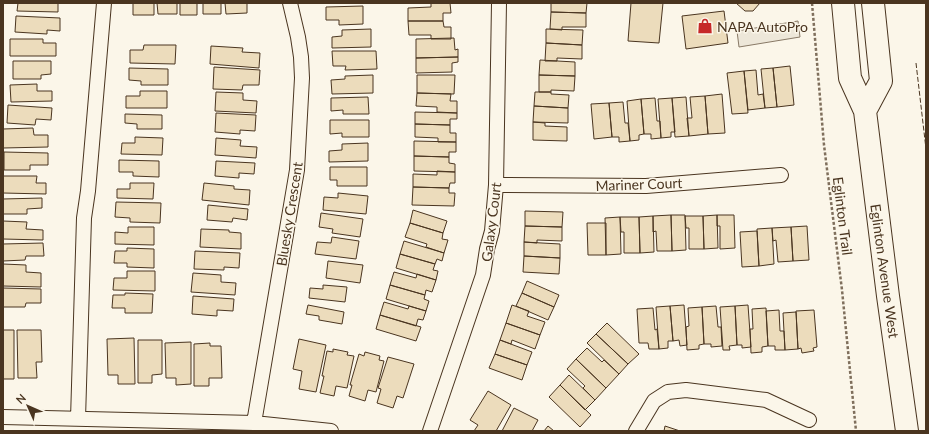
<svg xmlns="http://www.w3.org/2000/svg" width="929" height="434" font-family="Lato,sans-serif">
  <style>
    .parking { fill: #ede7d9; stroke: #887966 }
    .building { fill: #ecdcbc; stroke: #4a3520 }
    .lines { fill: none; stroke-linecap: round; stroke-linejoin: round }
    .minor-casing { stroke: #4a3520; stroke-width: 16 }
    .primary-casing { stroke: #4a3520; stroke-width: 24 }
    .path { stroke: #7f6f5c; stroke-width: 2.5; stroke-dasharray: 3 2; stroke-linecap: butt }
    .minor { stroke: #fbf6e9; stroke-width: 14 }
    .primary { stroke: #fbf6e9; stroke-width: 22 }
    .fence { stroke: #4a3520; stroke-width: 1; stroke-dasharray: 5 2; stroke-linecap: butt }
    .labels { text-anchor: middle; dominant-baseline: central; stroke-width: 3; stroke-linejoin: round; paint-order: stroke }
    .poi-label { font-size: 14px; fill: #4a3520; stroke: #fbf6e9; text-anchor: start }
    .street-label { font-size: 14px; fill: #4a3520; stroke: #fbf6e9 }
  </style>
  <rect width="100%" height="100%" fill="#fbf6e9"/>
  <path class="parking" d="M798,21l2,16 -61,10 -2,-16z"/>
  <path class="building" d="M18,3h40v9l-41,-1z
    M133,3h21v12h-21z
    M157,3h20v11h-19z
    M180,3h17v12h-17z
    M203,3h18v11h-18z
    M225,3h22v10l-21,1z
    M431,3h19l1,10h-8v8h-35v-13l23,-1z
    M551,3h36l-1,10 -35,-1z
    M631,3h32l-4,40 -31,-2z
    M736,3h24l-7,8h-8z
    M363,6v18l-24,1v-5h-13v-13z
    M724,11l4,32 -42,6 -4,-33z
    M551,12l35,1v14h-24v3l-12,-1z
    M16,16l44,2v13l-13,-1v4l-32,-2z
    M408,21h35l1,6h7v12h-20v-4h-22z
    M371,29v18l-39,1v-11l10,-1v-6z
    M546,29l37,1 -1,15 -36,-2z
    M454,38l1,12 3,-1v8l-42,1v-19z
    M10,39h33v4h13v13h-46z
    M546,43l36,2v14l-25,-1v3h-12z
    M144,45h32l-1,19 -45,-1v-13h13z
    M211,46l32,2 -1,4 18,1 -1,15 -49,-4z
    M332,51h44l1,18 -32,1 1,-4h-13z
    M458,57v5l-6,1v9l-36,1v-15z
    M540,60l35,2v14l-36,-1z
    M13,61h38v13l-10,1v4h-28z
    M790,66l4,39 -17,2 -4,-39z
    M214,67l46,3 -1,15h-16l-1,5 -29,-1z
    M129,68l39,1v16h-27v-4l-12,-1z
    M773,68l4,39 -12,1 -4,-39z
    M756,70l2,25 5,-1 2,14 -17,2 -4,-39z
    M744,71l4,42 -16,1 -5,-41z
    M373,75v18l-41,1 -1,-14 14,-1v-3z
    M417,75h38l-1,19 -37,-1z
    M539,75l36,1 -1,15 -23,-1v2h-12z
    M37,84v7h15v10l-41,1 -1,-17z
    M140,91h27v17h-41v-12h14z
    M216,92l27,1v7l14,1 -1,12 -41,-2z
    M535,92h16v2l18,1 -1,13 -34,-2z
    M417,93l34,1 -1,7h7v12l-20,-1v-5l-21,-1z
    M722,94l3,39 -17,1 -3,-38z
    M705,96l3,38 -19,2 -2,-18h5l-2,-21z
    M368,97l1,17h-26v-4l-12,1v-13z
    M686,97l3,39 -14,1 -3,-39z
    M655,98l2,23h3l1,17 -10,1v-5h-7l-3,-35z
    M672,98l3,34h-4v5l-10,1 -3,-39z
    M641,99l3,35 -5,1v5l-9,1 -3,-40z
    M623,102l2,21h3l2,18 -11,1v-5h-7l-3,-34z
    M609,103l3,34 -18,2 -3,-35z
    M8,105l44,3 -1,12 -15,-1 -1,6 -28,-2z
    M534,106l34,2v15l-35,-1z
    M415,112l42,1v6h-7v6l-35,-1z
    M216,113l40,2 -1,16 -15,-1v4l-25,-2z
    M125,114l37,1v14h-25v-5l-12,-1z
    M330,120h39v17h-27v-4l-12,1z
    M533,122l12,1v3l22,1v14l-34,-1z
    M415,124l35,1v8h6v9h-18v-4l-23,-1z
    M33,128l1,7h14v12l-45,1v-19z
    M135,137l28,1 -1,17 -41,-1 1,-11h13z
    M216,138l25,2 -1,6 17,1 -1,11 -41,-3z
    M414,141l42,1v10h-7v5l-35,-1z
    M368,143v18l-39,1v-11l13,-1v-6z
    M4,152l44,1v12h-18v5h-26z
    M414,156l35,1v6l6,1v8l-41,-1z
    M119,160l40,1v16l-26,-1v-4h-14z
    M216,161l39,2 -1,11 -15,-1v5l-24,-2z
    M330,167h37v19h-30v-6h-7z
    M437,171l18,1v11h-5l-1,5 -36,-1v-13l24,1z
    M3,176h34l-1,7h10v11l-43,-1z
    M130,183h24l-1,16 -36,-1v-9h13z
    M204,183l30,3v3l16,1 -1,15 -47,-5z
    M413,187l36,1v5h6l-1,13 -42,-1z
    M338,193l30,3 -2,18 -43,-4 1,-13 14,1z
    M42,198v10l-15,1v5h-24v-15z
    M116,202l45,1 -1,20 -30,-1v-4l-15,-1z
    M208,205l40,4 -1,11 -14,-2 -1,4 -25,-2z
    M413,210l34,11 -4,12 -33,-10z
    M525,211l38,1 -1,15 -37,-1z
    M321,213l42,6 -3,18 -28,-4 1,-4 -14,-2z
    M671,215l1,36h-15l-1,-20 -3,1v-16z
    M671,215h14l1,35 -14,1z
    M717,215l1,33 -14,1 -1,-33z
    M717,215h17l1,33 -15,1v-23h-3z
    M653,216l1,36 -14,1 -1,-36z
    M685,216h18l1,33h-15v-21h-3z
    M620,217l1,37 -15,1 -1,-37z
    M620,217h19l1,36h-16v-21h-3z
    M3,221l24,1 -1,7 17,1v10l-40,-1z
    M410,223l33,10 -1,6 6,1 -4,13 -18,-6 1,-3 -22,-7z
    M587,223h19v32h-18z
    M525,226l37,1v14l-25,-1v3l-13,-1z
    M807,226l2,34 -16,1 -2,-34z
    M128,227h26v18l-39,-1v-12l13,1z
    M791,227l2,34 -15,1 -2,-22 -3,1 -1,-13z
    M772,228l2,36 -15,2 -2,-37z
    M201,229l28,1v2l12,1v16l-41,-2z
    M757,231l2,35 -17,1 -2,-35z
    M332,237l27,4 -3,18 -41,-5 2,-12 14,1z
    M404,241l40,12 -2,8 -5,-2 -2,5 -35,-10z
    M524,242l36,2v14l-36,-2z
    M43,243l1,13h-18l-1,4 -22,1v-17z
    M127,248l27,1v19l-27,-1v-4h-13l1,-12h12z
    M195,251l45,2 -1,15 -15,-1v3l-30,-1z
    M400,254l35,10 -2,6 5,1 -2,9 -40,-12z
    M524,256l36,2 -1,16 -36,-2z
    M328,261l35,4 -3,18 -34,-5z
    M3,264l23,1v7l15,1v14l-38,-1z
    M127,271h28v20l-42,-1 1,-12h13z
    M394,272l22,6 1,-4 19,6 -4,12 -6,-2 -1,5 -35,-10z
    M193,273l28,2v7l15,1 -1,12 -44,-3z
    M527,281l32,14 -5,12 -32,-14z
    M323,285l24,2 -2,15 -36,-4 1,-10 13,1z
    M390,285l35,10 -1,4 5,2 -3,10 -40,-12z
    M3,288l38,1v14h-15l-1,4h-22z
    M125,293l28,1 -1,19h-27v-5h-13l1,-13h12z
    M522,293l32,14 -6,13 -32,-14z
    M193,296l41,3 -1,12 -16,-1v6l-25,-2z
    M384,302l24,7 1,-3 17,5 -3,9 -5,-1 -2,7 -36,-11z
    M308,305l36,7 -2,12 -23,-4v-4l-13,-2z
    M512,305l17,6 -2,5 18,6 -5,13 -34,-12z
    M684,305l3,40 -7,1 -1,-6 -6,1 -3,-35z
    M748,305l3,42 -9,1v-3h-5l-2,-39z
    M670,306l3,35h-5v7l-9,1 -3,-42z
    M716,306l2,21h3l1,19 -11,1v-3h-7l-2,-37z
    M735,306l2,39 -8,1 1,4h-7l-3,-43z
    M702,307l2,37 -5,1v4l-12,1 -1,-23 3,-1 -1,-18z
    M653,308l2,22 2,-1 2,20h-10l-1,-6h-9l-2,-34z
    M766,308l2,38 -6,1v5l-11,1 -1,-24h3l-1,-20z
    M779,310l1,21h4l1,19h-10v-4h-7l-2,-35z
    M814,310l3,37 -4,1 1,3 -12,2 -1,-5 -3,1 -2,-38z
    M796,312l2,37 -13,1 -2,-37z
    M380,315l41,12 -5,14 -40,-12z
    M506,323l34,12 -5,14 -23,-9 -1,4 -11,-4z
    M607,323l32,31 -11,10 -32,-30z
    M3,330h11v49h-11z
    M17,330h24l1,32h-6l1,16h-19z
    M596,334l32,30 -9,10 -32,-31z
    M134,338l1,46h-17v-9h-10l-1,-36z
    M299,339l27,6 -10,47 -17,-3 3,-18 -9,-2z
    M138,340h24v34l-10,1v8h-14z
    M500,340l32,12 -5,13 -32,-11z
    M191,342v42l-15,1v-7h-10l-1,-35z
    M210,343v3h11l1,32h-13v8h-15v-42z
    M587,348l15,14 2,-2 15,14 -13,14 -30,-29z
    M333,349l15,3 -1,3 7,1 -7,32 -11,-2 -2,10 -14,-3 4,-17h-2l5,-25 6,1z
    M365,352l15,4 -1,4 5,1 -8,31 -8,-2 -3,11 -16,-5 3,-11h-2l9,-31 5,2z
    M495,354l32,11 -5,15 -33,-12z
    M388,357l26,7 -11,34 -6,-2 -4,12 -16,-5 4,-14 -3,-1z
    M576,359l30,29 -11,12 -12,-12 2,-2 -18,-17z
    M569,375l26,25 -10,10 -25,-25z
    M560,385l31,30 -11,12 -31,-30z
    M488,391l23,14 -15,26h-22l4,-6 -8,-5z
    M514,408l24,12 -6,11h-30z
    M548,426l6,5h-10z
    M665,426l15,5h-16z"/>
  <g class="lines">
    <defs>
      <path id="minor" d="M496,185l150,1 135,-11
        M3,417l251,6 77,8
        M78,419l6,-201 4,-27 16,-188
        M254,423l43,-253 5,-92 -1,-21 -3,-20 -8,-34
        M430,431l53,-156 4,-26 5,-18 4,-46 3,-182
        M636,431l18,-30 14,-9 18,-2 80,10 43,20"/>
      <path id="primary" d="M843,3l7,75 15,33 23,185 19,135
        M865,111l16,-30 -8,-78"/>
    </defs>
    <use href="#minor" class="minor-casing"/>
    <use href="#primary" class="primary-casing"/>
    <path class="path" d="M812,3l12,142 18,145 14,141"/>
    <use href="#minor" class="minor"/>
    <use href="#primary" class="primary"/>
    <path class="fence" d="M916,63l10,86"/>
  </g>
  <defs>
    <symbol id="shop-bare" viewBox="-9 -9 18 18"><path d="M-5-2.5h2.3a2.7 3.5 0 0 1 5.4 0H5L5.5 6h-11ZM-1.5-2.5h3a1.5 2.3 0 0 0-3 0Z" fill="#c62828" stroke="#fbf6e9" stroke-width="2.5" paint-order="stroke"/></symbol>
  </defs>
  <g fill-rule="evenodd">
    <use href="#shop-bare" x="694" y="15" width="22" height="22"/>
  </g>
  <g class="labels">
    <g class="poi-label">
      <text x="717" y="26">NAPA AutoPro</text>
    </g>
    <g class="street-label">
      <text transform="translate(639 184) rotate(-2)">Mariner Court</text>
      <text transform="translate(289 214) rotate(-81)">Bluesky Crescent</text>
      <text transform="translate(843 216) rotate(83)">Eglinton Trail</text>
      <text transform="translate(491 222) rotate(-83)">Galaxy Court</text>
      <text transform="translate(885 271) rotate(82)">Eglinton Avenue West</text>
    </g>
  </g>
  <rect width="929" height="434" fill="none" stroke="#4a3520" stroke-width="8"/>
  <g transform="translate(28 406) rotate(315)" stroke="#fbf6e9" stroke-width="3" paint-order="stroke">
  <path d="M0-3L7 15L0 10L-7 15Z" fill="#4a3520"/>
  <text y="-6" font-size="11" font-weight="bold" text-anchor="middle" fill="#4a3520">N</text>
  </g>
</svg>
